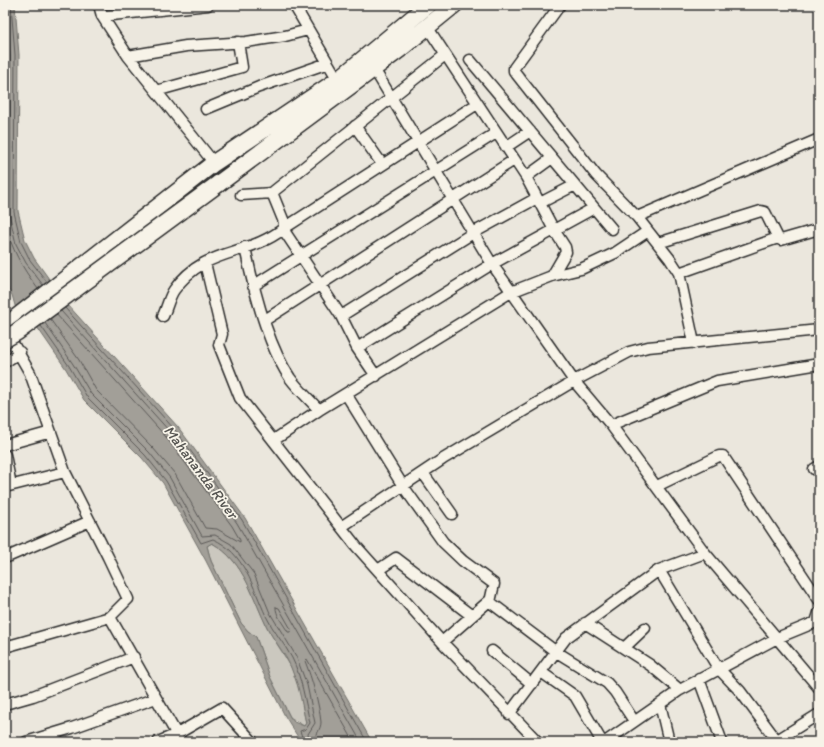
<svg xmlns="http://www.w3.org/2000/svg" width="824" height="747" font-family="Itim,sans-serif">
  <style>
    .green { fill: #cbc8bf; stroke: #7b7a75 }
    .water { fill: #a29f98; stroke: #72716c; fill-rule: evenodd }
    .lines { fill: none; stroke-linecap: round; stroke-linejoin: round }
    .shore { stroke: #5b5957; stroke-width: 1 }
    .minor-casing { stroke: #2b2b2b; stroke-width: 13 }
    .trunk-casing { stroke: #2b2b2b; stroke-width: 19 }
    .minor { stroke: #f7f3e8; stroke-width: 10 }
    .trunk { stroke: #f7f3e8; stroke-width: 16 }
    .trunk-bridge-casing { stroke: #2b2b2b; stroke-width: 19; stroke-linecap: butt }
    .trunk-bridge { stroke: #f7f3e8; stroke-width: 16 }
    .labels { text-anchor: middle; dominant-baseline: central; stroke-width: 3.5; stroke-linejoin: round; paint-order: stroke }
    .water-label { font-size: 15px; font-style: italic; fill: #555451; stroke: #f7f3e8 }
  </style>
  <rect width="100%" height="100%" fill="#ebe7dd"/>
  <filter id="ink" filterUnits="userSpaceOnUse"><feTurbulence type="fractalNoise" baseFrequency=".025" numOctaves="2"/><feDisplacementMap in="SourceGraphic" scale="8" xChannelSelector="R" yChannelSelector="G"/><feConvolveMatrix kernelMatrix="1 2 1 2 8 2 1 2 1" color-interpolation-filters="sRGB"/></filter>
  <g filter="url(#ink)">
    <path class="green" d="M212,543c33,18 41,57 57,88 11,19 24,35 30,56 3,12 4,24 7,36l-2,3 -14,-9 -20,-40 -14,-40 -8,-6 -7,-8 -30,-62 -4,-15z"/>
    <path class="water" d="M5,5h10l4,50 -1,156 7,29 9,18 33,46 111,123 67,91 127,224h-71l-16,-26 -79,-155 -43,-78 -21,-25 -58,-58 -18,-31 -29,-42 -21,-18 -4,-14 -7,-11zM212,543c33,18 41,57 57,88 8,14 19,26 24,42 7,16 9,33 13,50l-2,3 -10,-4 -4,-5 -20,-40 -14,-40 -8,-6 -7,-8 -30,-62 -4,-15z"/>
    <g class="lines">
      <path class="shore" d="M6,5l4,51 -1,157 7,31 10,19 17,22
        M11,5l4,50 -1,157 7,30 9,18 17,22
        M5,223c7,27 16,43 33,66
        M65,308l110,122 67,90 125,222
        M61,311l110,122 66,90 124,219
        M50,319l29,41 17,30 57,58 22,26 30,54 12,1 23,13v-2l-8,-14 -66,-89 -110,-123
        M45,323l28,41 18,30 58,58 21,26 32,58 13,-1 16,9 23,30 16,39 26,43 11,29 8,38 -7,11 1,8
        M41,326l28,40 18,31 58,58 21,26 35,62 12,-4c31,13 40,49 53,77 7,15 18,27 26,42 10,20 13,43 18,65l-4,6 -6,2 4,11
        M276,607l3,1 12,21 -1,3h-2c-4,-7 -13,-18 -12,-25z
        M315,742c0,-8 6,-12 6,-20 -2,-19 -9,-43 -16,-61l2,-2 47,83"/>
      <defs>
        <path id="minor" d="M99,5l3,11 26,40 86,107
          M294,5l44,75
          M560,5l-46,63v3l82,104 41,42 33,42 9,14 15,70
          M102,16l106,-11
          M428,28l98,149 28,53 11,17 1,5 -14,24
          M128,56l58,-10 60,-4 39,-6 23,-6
          M470,60l142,169
          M374,69l118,195 82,117 37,44 94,128 114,135
          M156,91l86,-24 -4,-25
          M206,109l53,-22 69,-24
          M355,126l27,38
          M506,147l24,-16
          M526,177l26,-19
          M241,195l32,-2
          M540,203l35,-18
          M637,217l182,-78
          M658,243l103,-32 4,1 13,26 3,2 38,-11
          M245,247c8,40 22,97 45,131 8,11 19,21 29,32
          M205,263l17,71 -3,11 21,53 116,148 86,96 96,100
          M679,273l99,-35
          M253,286l243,-153
          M163,316c4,-8 6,-19 11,-26 30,-43 73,-33 109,-61l1,-7 -11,-27 1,-4 171,-136
          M341,316l132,-83 64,-35
          M265,320l249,-160
          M357,348l135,-84 102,-56
          M5,362l15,-10
          M376,376l-19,-28 -16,-32 -58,-87 194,-125
          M346,394l57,92 40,56 20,19 31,23 -4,18 65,49 52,32 8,9 19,29
          M611,425l106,-44 102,-17
          M274,440l45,-30 192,-118 41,-16 29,-7 34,-16 33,-22
          M5,445l46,-13
          M5,455l6,30
          M814,469l5,-3
          M423,473l29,41
          M657,486l62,-30h4l96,144
          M5,487l60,-15
          M341,527l102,-68 131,-78 55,-29 19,-5 171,-17
          M5,558l85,-37
          M378,570l18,-12 76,58
          M659,570l59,98 22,23 38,51
          M110,617l71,125
          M585,623l65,42 30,25
          M442,642l47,-41
          M5,647l105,-30 18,-18 -20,-42 -43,-85 -35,-99 -23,-40
          M624,648l21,-20
          M492,651l40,33
          M541,672l34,24 27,46
          M699,679l23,63
          M5,704l28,-8 101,-39
          M660,704l9,38
          M509,714l57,-76 93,-68 46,-17
          M26,742l46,-14 84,-30
          M158,742l19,-8 45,-26 31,34
          M605,742l75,-52 97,-52 39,-16 3,-9
          M774,742l45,-28"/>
        <path id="trunk" d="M218,184l182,-135 54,-44
          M5,329l13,-13 196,-153 124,-83 90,-75"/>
      </defs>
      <use href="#minor" class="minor-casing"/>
      <use href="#trunk" class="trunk-casing"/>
      <use href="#minor" class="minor"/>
      <use href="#trunk" class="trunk"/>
      <defs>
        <path id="trunk-bridge" d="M5,339l12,-7 201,-148"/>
      </defs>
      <use href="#trunk-bridge" class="trunk-bridge-casing"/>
      <use href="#trunk-bridge" class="trunk-bridge"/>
    </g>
  </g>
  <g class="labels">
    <g class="water-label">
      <text transform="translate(201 472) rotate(53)">Mahananda River</text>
    </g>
  </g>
  <rect width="824" height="747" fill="none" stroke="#f7f3e8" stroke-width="20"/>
  <rect x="10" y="10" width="804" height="727" fill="none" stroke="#2b2b2b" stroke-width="1.5" filter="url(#ink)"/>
</svg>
